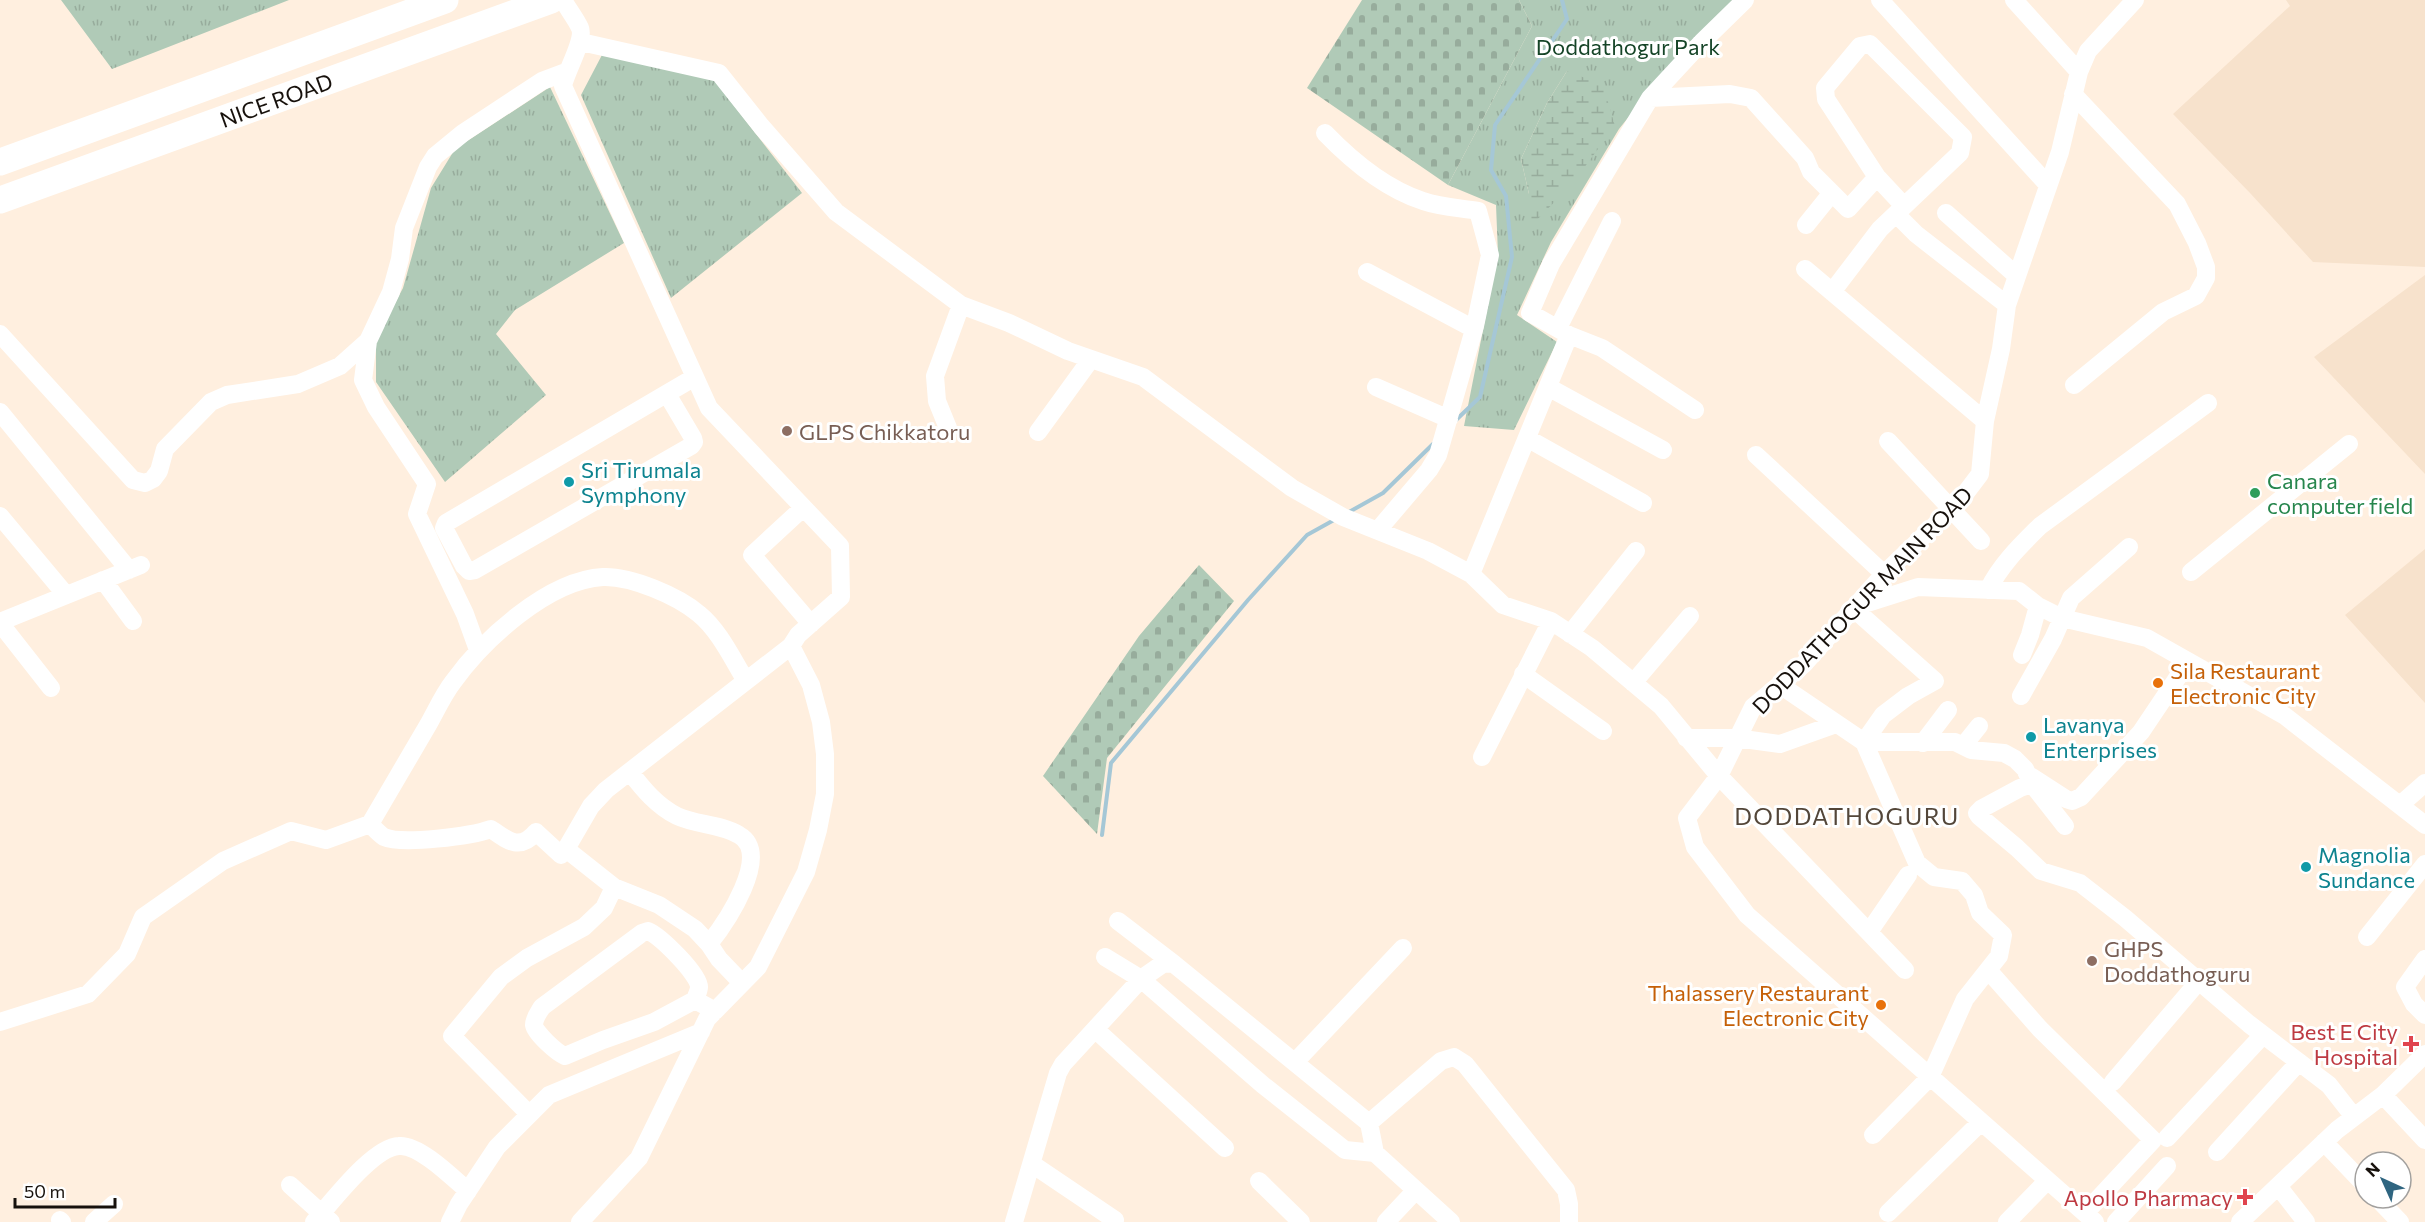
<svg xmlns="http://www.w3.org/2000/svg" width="2425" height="1222" font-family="Commissioner,sans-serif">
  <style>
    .built { fill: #f7e2cc }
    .grass { fill: url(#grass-tufts); fill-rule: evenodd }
    .wetland { fill: url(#wetland-marsh) }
    .cemetery { fill: url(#cemetery-stones) }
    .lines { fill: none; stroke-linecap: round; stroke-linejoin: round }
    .stream { stroke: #a5c7d6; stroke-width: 4 }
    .minor { stroke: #fff; stroke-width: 18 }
    .highway { stroke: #fff; stroke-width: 27 }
    .education-dot { fill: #8d6e63; stroke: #fff; stroke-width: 2 }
    .culture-dot { fill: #0f9aa8; stroke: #fff; stroke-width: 2 }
    .leisure-dot { fill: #2e9e5b; stroke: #fff; stroke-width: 2 }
    .food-dot { fill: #e8710a; stroke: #fff; stroke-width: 2 }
    .health-dot { fill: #e0444e; stroke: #fff; stroke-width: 2 }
    .labels { text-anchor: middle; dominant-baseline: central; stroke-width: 6; stroke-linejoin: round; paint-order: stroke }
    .park-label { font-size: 22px; fill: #154427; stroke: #fff }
    .street-label { font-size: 22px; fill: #17110c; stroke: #fff }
    .education-label { font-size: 22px; fill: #785e54; stroke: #fff; text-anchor: start }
    .culture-label { font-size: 22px; fill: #0d838f; stroke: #fff; text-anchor: start }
    .leisure-label { font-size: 22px; fill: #27864d; stroke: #fff; text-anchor: start }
    .food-label { font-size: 22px; fill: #c56008; stroke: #fff; text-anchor: start }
    .health-label { font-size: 22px; fill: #be3a42; stroke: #fff; text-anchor: end }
    .neighbourhood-label { font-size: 24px; letter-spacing: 1.5px; fill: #534639; stroke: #fff }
  </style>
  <defs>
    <pattern id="grass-tufts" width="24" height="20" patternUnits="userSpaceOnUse" patternTransform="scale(1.5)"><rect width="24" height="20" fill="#b0cab7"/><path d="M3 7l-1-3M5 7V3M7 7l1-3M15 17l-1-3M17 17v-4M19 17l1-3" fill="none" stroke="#97ac9c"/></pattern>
    <pattern id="wetland-marsh" width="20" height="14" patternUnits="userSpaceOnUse" patternTransform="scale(1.5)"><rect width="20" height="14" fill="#b0cab7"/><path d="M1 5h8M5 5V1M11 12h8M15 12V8" fill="none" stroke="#97ac9c"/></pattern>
    <pattern id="cemetery-stones" width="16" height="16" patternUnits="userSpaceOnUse" patternTransform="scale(1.5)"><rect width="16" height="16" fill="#b0cab7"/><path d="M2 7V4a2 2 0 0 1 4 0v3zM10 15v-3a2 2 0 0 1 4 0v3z" fill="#97ac9c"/></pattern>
  </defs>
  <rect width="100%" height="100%" fill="#ffefdf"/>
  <path class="built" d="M2286,0h139v267l-112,-5 -63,-69 -77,-79 117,-108z
    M2425,275v199l-111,-117z
    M2425,549v154l-80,-88z"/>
  <path class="grass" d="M61,0h228l-177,69z
    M1519,0h219l-83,84 -36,45 -68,113 -34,73 40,27 -43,88 -50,-4 34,-172 -2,-49 -48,-20 84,-159zM1567,71l-38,156v-33l-8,-35 26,-56z
    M603,53l111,27 88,113 -131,105 -90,-203z
    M550,87l74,156 -109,67 -19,24 50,61 -101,87 -69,-100v-43l27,-51 28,-100 24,-39z"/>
  <path class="wetland" d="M1567,71l36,14 12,41 -43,58 -43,44v-34l-8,-35 26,-56z"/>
  <path class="cemetery" d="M1362,0h157l13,26 -84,159 -141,-97z
    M1199,565l35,36 -127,157 -10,76 -54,-58 96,-140z"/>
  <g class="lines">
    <path class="stream" d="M1455,421l25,-24 32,-140 -6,-61 -15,-26 4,-45 72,-106 -5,-19
      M1349,512l34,-19 50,-49
      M1102,835l9,-72 137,-163 59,-65 27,-15"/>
    <path class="minor" d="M563,0c5,9 13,19 17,28 5,12 -14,43 -17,58l146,322 131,138 1,51 -43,38 -7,11 -185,144 -15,16 -25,43
      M1880,0l168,185
      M2014,0l65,72
      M581,42l138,31 42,53 75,86 125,93 48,18 59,28 75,26 149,111 51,29 85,34 43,23 32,31 48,16 41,27 69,58 58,70 186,194
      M2073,94l104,110 20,39 9,24v11l-10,18 -33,16 -89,73
      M1650,98l80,-4 21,4 54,60 6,14 37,37 29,-32
      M1325,133c27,28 61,56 98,68 17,6 37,7 55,10l12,44 -15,71 -37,129 -9,15 -51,60
      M1946,213l71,63
      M1896,214l20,20 91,71
      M1806,225l25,-31
      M1805,269l180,152
      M1367,272l107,57
      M1832,292l48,-63 80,-76 3,-16 -93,-93 -10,2 -35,42 1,11 51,78 27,29
      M1558,328l54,-107
      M0,334l133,146 12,3 8,-4 6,-8 6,-22 46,-47 16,-7 71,-11 42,-18 28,-25 23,-49 9,-33 4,-31 24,-61 7,-11 28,-23 79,-52 24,-9
      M368,341l-5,39 13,27 51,77 -10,30 48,100 13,36
      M1376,387l73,32
      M1548,387l115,63
      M667,394l26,44 1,4 -3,4 -216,124 -6,1 -5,-5 -20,-38 2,-5 249,-146
      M1695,410l-93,-62 -33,-13 -39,-22 21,-49 99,-166 50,-54 45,-44
      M0,412l129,158
      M948,428l-11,-27 -2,-25 26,-71
      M1038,432l53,-73
      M1527,438l116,65
      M1888,441l93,100
      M1756,455l128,119
      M803,508l-51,47 59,69
      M0,516l66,79
      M2191,572l158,-128
      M1471,574l98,-239
      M103,580l30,41
      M1988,590c13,-26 32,-44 52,-64l168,-123
      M1855,607l63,-20 101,4 19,15 24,12 85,20 138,78 140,109
      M1853,608l82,73 -27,15 -25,19 -19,27 53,121 17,14 28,4 12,14 6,18 23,22 -4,21 -34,43 -35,78 -57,58
      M0,622l141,-57
      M0,623l51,65
      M1570,634l66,-83
      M2022,655l8,-20 8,-29
      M1523,674l80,57
      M1633,683l57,-67
      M1780,685l84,57h91l16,8 33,3 11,6 10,10 7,15 33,42
      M2021,696l32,-57 18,-41 58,-51
      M1686,738h50l44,6 56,-20
      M1923,743l25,-33
      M1963,746l16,-20
      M1482,757l69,-136
      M630,772c13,17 27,34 47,44 19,9 44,8 62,19 34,19 -14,89 -30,109l10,15 23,24
      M2032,777l34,22 6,2 9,-4 60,-65 47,-70
      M2032,784l-12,4 -39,21 -4,4 2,3 38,32 24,23 39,12 45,35 124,106 80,61 25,32
      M2400,805l25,-22
      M370,824c4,4 9,10 14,13 18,8 88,-1 107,-8 17,12 29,22 45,3l25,23 5,-6 48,38 45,18 36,24 14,15
      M1118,921l56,43
      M1869,932l39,-57
      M2367,937l58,-73
      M1105,957l36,22 23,-16 10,1 195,159 6,30
      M2425,959l-20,28 9,17 11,11
      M1988,970l52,59 113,111 -68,73
      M695,1000c1,-4 4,-9 4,-13 0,-13 -39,-51 -51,-56l-6,2 -100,74c-3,5 -8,11 -8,18 1,8 23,28 31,31l38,-16 51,-18 41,-22 20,11
      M0,1022l88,-28 39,-40 16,-37 80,-56 68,-30 35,9 44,-16c19,-33 39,-66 58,-99 8,-14 15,-30 25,-43 30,-42 95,-102 150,-105 28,-1 75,19 96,37 20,16 34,46 47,67
      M1096,1030l129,118
      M1296,1061l107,-113
      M2113,1082l86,-101
      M2383,1095l42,45
      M529,1114l-77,-78 49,-59 26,-19 57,-31 20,-19 10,-21
      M1369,1123l72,-62 13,-4 11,7 101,126 3,14v18
      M2167,1138l96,-103
      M2324,1142l41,43
      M2217,1152l82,-90
      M1032,1164l83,56
      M1259,1181l42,41
      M290,1185l41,37
      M2278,1186l28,36
      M2377,1198l23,24
      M1888,1213l93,-91
      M60,1220l2,2
      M94,1222l20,-18
      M314,1222c18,-20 59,-75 85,-76 20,-2 54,32 69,45
      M450,1222l9,-18 38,-57 52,-52 152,-63
      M580,1222l59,-64 68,-139 51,-52 48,-95 12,-42 7,-36v-40l-4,-32 -10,-37 -20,-39
      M1014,1222l44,-149 5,-9 78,-85 122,106 82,65 30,3 76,69
      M1386,1222l30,-32
      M2007,1222l40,-41
      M2095,1222l-348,-307 -52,-68 -8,-29 32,-42 34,-69 51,-43 80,-90 74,-71 22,-29 5,-53 16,-72 6,-44 53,-153 19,-80 9,-21 47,-51
      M2116,1222l51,-56
      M2240,1222l97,-92 46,-35 42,-41"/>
    <path class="highway" d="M0,162l445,-162
      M0,200l551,-200"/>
  </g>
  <g class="education-dot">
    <circle cx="787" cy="431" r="6"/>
    <circle cx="2092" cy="961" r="6"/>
  </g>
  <g class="culture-dot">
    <circle cx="569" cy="482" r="6"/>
    <circle cx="2031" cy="737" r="6"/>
    <circle cx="2306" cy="867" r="6"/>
  </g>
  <circle class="leisure-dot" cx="2255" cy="493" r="6"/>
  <g class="food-dot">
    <circle cx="2158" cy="683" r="6"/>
    <circle cx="1881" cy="1005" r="6"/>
  </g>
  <g class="health-dot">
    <path d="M2408 1035h6v6h6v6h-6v6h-6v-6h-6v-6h6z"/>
    <path d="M2242 1188h6v6h6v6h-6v6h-6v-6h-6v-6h6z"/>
  </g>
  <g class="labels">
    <g class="park-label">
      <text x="1628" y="46">Doddathogur Park</text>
    </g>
    <g class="street-label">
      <text transform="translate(276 100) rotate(-20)">NICE ROAD</text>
      <text transform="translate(1862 600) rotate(-46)">DODDATHOGUR MAIN ROAD</text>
    </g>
    <g class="education-label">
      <text x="799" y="431">GLPS Chikkatoru</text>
      <text x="2104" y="948">GHPS<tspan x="2104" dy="25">Doddathoguru</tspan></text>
    </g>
    <g class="culture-label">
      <text x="581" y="469">Sri Tirumala<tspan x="581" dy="25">Symphony</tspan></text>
      <text x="2043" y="724">Lavanya<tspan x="2043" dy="25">Enterprises</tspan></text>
      <text x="2318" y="854">Magnolia<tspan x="2318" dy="25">Sundance</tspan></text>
    </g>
    <g class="leisure-label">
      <text x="2267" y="480">Canara<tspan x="2267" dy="25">computer field</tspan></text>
    </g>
    <g class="food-label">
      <text x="2170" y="670">Sila Restaurant<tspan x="2170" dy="25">Electronic City</tspan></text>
      <text x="1869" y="992" text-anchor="end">Thalassery Restaurant<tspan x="1869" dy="25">Electronic City</tspan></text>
    </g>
    <g class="health-label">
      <text x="2398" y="1031">Best E City<tspan x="2398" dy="25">Hospital</tspan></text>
      <text x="2233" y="1197">Apollo Pharmacy</text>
    </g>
    <g class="neighbourhood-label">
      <text x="1847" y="815">DODDATHOGURU</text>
    </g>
  </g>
  <g transform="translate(2383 1180) rotate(315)"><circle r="28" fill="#ffffff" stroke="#a2a09e" stroke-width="1.5"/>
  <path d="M0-4.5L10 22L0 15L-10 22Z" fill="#2f6580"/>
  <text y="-9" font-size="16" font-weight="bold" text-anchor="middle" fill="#17110c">N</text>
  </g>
  <path d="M15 1198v9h100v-9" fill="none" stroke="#17110c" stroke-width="3"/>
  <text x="24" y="1198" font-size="18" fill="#17110c" stroke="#ffffff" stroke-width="4.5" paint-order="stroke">50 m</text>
</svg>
